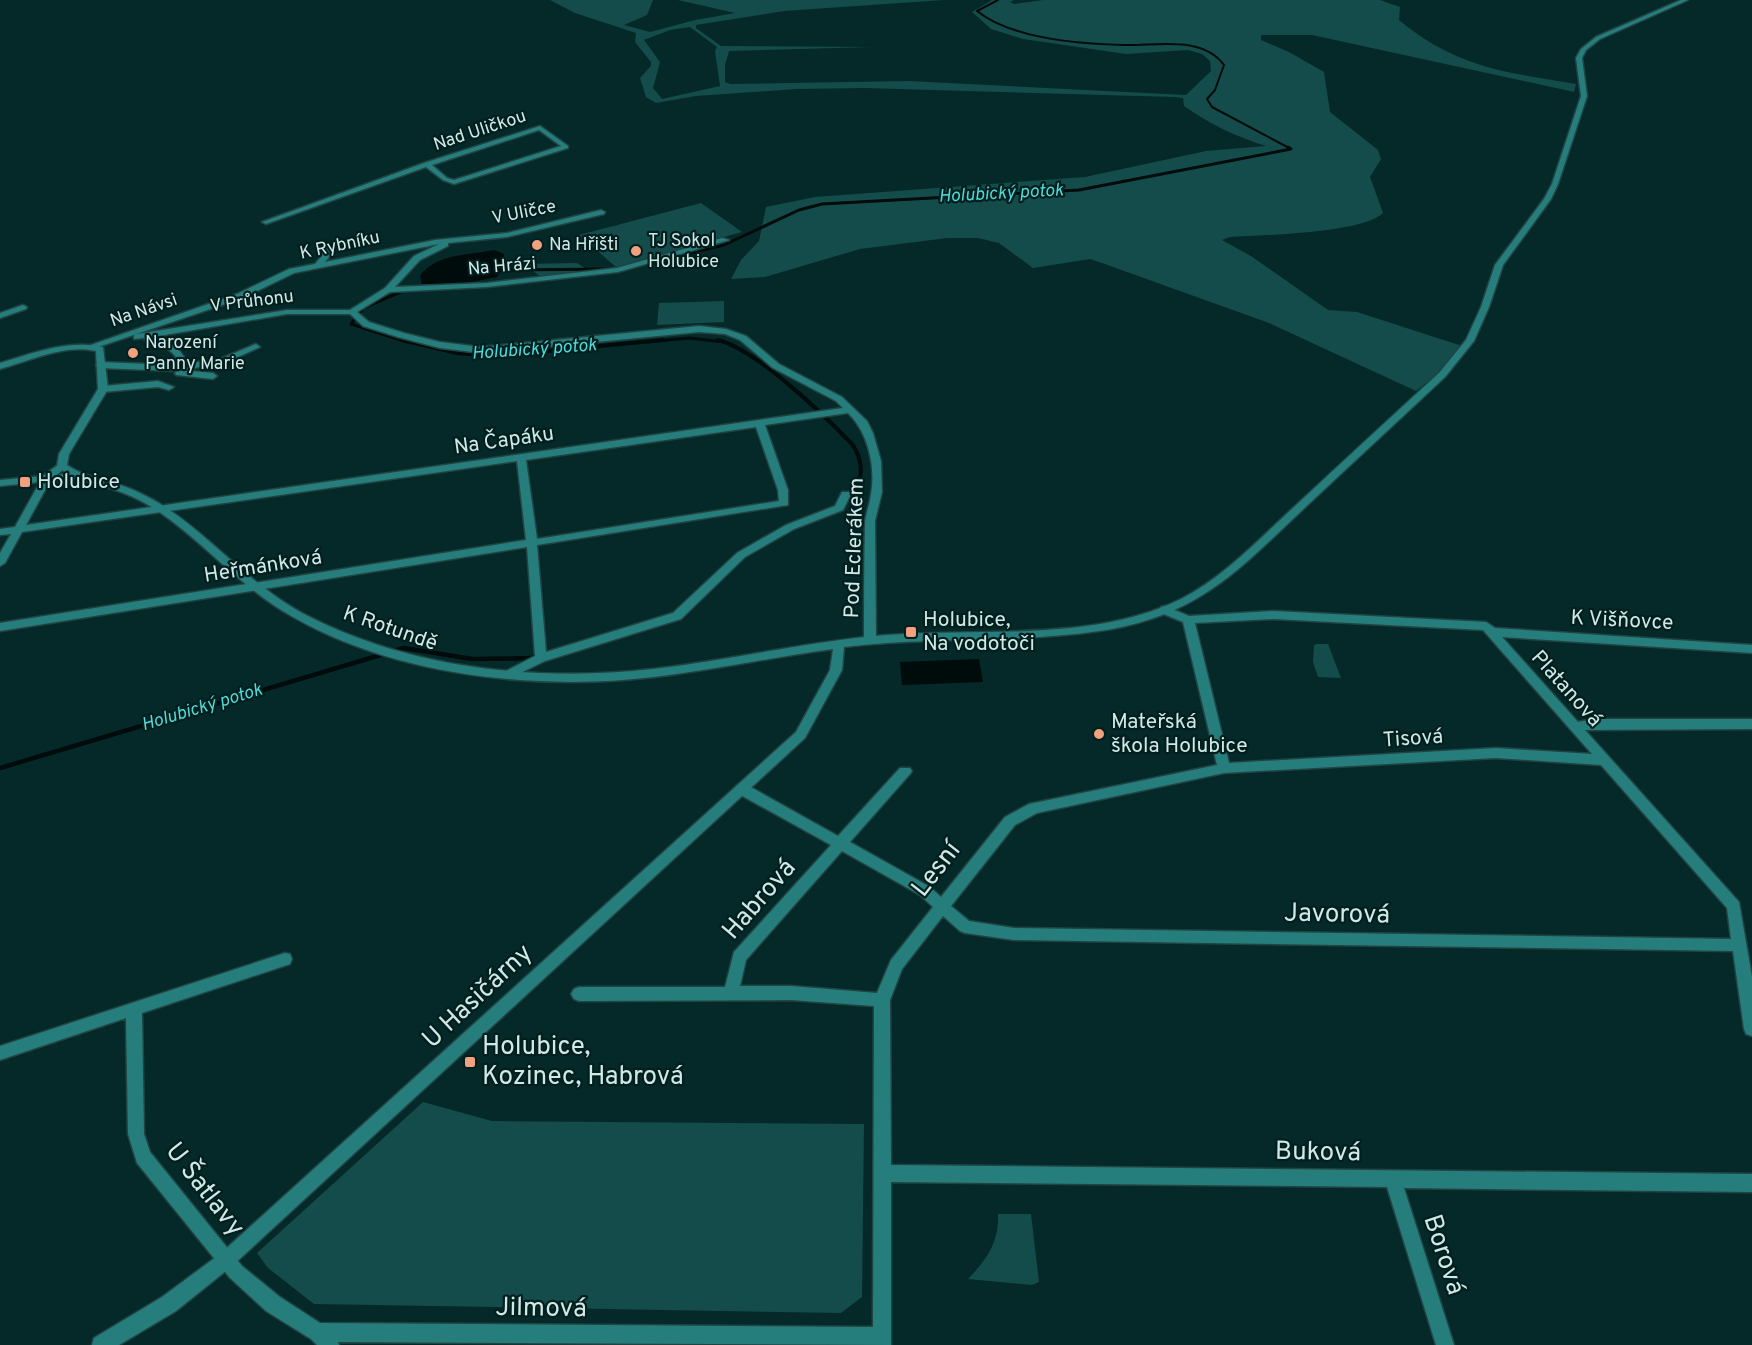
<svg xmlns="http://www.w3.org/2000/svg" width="1752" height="1345" font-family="Overpass,sans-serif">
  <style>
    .green { fill: #144c4b; fill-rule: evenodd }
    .water { fill: #000b0b }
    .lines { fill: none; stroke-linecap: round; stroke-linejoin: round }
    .stream-far3 { stroke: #000b0b; stroke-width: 2 }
    .stream-far2 { stroke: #000b0b; stroke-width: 3 }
    .stream-far1 { stroke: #000b0b; stroke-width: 4 }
    .stream { stroke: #000b0b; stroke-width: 4.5 }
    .minor-casing { stroke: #214443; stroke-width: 3 }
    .tertiary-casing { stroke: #214443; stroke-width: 3 }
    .minor { fill: #267e7c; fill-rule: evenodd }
    .tertiary { fill: #267e7c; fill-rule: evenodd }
    .poi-dot { fill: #f2a17e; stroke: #001f1e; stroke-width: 2 }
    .labels { text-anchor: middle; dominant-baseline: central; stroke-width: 4.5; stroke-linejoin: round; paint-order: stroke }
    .far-street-label { font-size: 18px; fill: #d0e8e6; stroke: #001f1e }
    .far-water-label { font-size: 18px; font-style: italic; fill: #4edcda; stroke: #001f1e }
    .far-poi-label { font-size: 18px; fill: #d0e8e6; stroke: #001f1e; text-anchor: start }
    .street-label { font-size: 21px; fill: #d0e8e6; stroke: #001f1e }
    .poi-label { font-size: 21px; fill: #d0e8e6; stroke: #001f1e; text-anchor: start }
    .near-street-label { font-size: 26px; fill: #d0e8e6; stroke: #001f1e }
    .near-poi-label { font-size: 26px; fill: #d0e8e6; stroke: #001f1e; text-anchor: start }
  </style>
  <rect width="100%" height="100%" fill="#052928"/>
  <path class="green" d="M550,0h103l-6,15 -23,10 26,7 45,-12 40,-7 -57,-13h266l-160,11 -88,14v3l25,18 151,1 -143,4 -4,14v17l5,2 179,-3 277,14 25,-24 -1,-10 -8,-7 -14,-4 -62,4 -103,-15 -32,-10 -19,-17 20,-12h22l-4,2 4,2 29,-4h337l20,7 -1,13c58,48 106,52 177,64l-2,8 -262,-57h-51v5l28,12 35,20 6,40 48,38 3,9 -11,18 13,36c-20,20 -120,22 -153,24l-8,3 29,16 77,54 29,2 105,34 -28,31 -18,14 -147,-68 -167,-60 -12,-4 -57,9 -34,-25 -21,-5h-31l-87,11 -95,28 -34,2 10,-19 18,-19 7,-34 49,-10 270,-20 121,-26 60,-5c-31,-10 -55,-21 -82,-40l-1,-8 -8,-1 -310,-9 -69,1 -100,7 -40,7 -10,-6 -6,-19 11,-12v-4l-16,-20 1,-9 -61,-20zM690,27l27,20 -2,4 5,35 -58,13 -9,-11 7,-26 -16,-22 26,-10z
    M701,203l41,29 -126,35 -37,-32z
    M577,263l12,8 -48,6 -17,-13z
    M724,301v21l-67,3 2,-22z
    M1317,644h11l13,34 -23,-1 -5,-15 1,-17z
    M423,1102l69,19 372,3 -2,173 -21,16 -527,-9 -46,-36 -11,-15z
    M998,1214h33l8,68 -7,3 -64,-6c19,-20 31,-36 30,-65z"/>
  <path class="water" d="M494,250l10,4 -1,15 -6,8 -35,7h-40l-2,-8c15,-22 49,-21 74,-26z
    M979,659l4,23 -81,3 -2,-23z"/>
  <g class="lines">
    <path class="stream-far3" d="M998,0l-21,11c35,28 103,33 147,34 32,1 78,-10 100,20l-9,25 -8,9 5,8 79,42"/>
    <path class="stream-far2" d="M624,269l100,-24 75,-35 23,-6 257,-14 212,-41 -3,-2
      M498,270l114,-1
      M405,290l-42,18 -12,16 56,18
      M647,342l42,-4 35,4"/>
    <path class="stream-far1" d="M402,340l55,13 37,3 169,-16
      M718,340c39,10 106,75 134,104 14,20 11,42 -7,58"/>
    <path class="stream" d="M0,768l404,-120 68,11 62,-1"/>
    <defs>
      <path id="minor" d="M540,126l28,20v2l-114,36 -11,-4 -17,-13 -160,57 -4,-2 162,-59zM539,130l22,16 -107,34 -7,-2 -15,-13z
        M601,210l4,2 -1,2 -97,23 -59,6v3l-28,14 -25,27 92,-4 130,-15 105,-30 7,2 -111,32 -131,15 -97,5 -33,20 12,10 35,11 36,9 41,5 218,-21 27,3 20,7 33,28 63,33 25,24 6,12 8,28 1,31 -7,29 1,119 -2,3 -4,1 -6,-4c0,-38 0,-77 1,-115 0,-10 5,-21 6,-31 5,-27 -3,-62 -23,-81l-83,12 23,65v15l-251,40 9,107 127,-39 64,-60 49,-28 49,-19 7,-14h8l1,2 -8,16 -49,19 -49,28 -64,62 -136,42 -37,18 -6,-4 2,-3 31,-16 -8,-109 -527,84v-8l526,-83 -9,-79 -495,71 -17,31 -5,3v-13l11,-19 -11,1v-6l15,-2 25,-45 -40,4v-6l43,-4 16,-12h6l2,2 -10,9 20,-2 5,3 -5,3 -27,2 -24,44 817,-117 -7,-7 -63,-33 -33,-28 -15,-6 -26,-2 -218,21 -41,-5 -42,-11 -35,-11 -13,-12h-63l-134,23c15,2 23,8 31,20l-2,7 38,-5 36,-15 4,3 -35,16 -49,8 -76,-3 -4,-3 4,-3 73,3 3,-8c-9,-11 -17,-14 -31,-16l-1,-3 -10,1v-4l3,-1 150,-24h63l35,-22 29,-32 25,-12 -145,29 -51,25 -148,50 -7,-2 149,-52 52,-25 26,-5 6,-7 3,-13 7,2 -2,11 -4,5 110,-22 72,-7zM756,427l22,63 1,11 -242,38 -11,-79z
        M23,305l4,2 -1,2 -26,9v-5z
        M179,370l34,3 4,3 -4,3 -37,-4 -1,-2z
        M158,381l16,6 -5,3 -11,-3 -55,5 -5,-3 5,-3z
        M1165,606l24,10 85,-5 212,11 9,6 257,17v8l-250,-16 76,85 16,-3h158v10l-167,1 154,172 13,75v59l-6,-2 -2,-5 -11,-78 -719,-11 -49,-7 -5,-2 -17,-15 -41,53 -12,31 1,165 861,9v18l-348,-4 50,157h-18l-49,-158 -496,-5v163l-553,-3 1,3h-22l-6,-6 -45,-28 -36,-33 -93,-115 -9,-29 -2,-116 -126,42v-14l285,-93 5,1 2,5 -2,5 -148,49 2,121 6,18 92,114 38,31 40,26 553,4 1,-321 -83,-6 -212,1 -5,-2 -3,-5 3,-5 5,-2h146l9,-35 97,-107 -94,-52 -2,-4 2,-4h10l91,51 62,-68h10l2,3 -2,3 -60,68 80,45 11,10 64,-80 24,-13 188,-39 -34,-143 -22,-9 -2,-3 2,-3zM1274,619l209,11 109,124 -96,-6 -267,15 -34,-140zM1496,758l105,7 126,143 4,31 -717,-11 -45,-7 -18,-15 64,-81 22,-12 187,-40zM842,851l78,44 13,12 -42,53 -14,33 -86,-7h-51l6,-26z"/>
      <path id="tertiary" d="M1681,0h7l-88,39 -14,11 -4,8 5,38 -29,88 -7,15 -48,66 -14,42 -15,34 -29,36c-44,41 -89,83 -133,124 -66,61 -106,111 -200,128 -88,15 -179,7 -268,18l-2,23 -37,68 -573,528 -56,45 -57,34h-27l2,-7 68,-41 58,-43 576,-522 34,-62 3,-21c-60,8 -119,21 -179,28 -117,14 -258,-1 -361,-60 -51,-28 -88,-74 -135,-106 -15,-10 -32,-18 -49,-23 -18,-6 -35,-8 -50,-20l-2,-2 2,-12 39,-65 -2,-38c-32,-7 -66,10 -96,18v-6c33,-10 68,-24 103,-16l5,42 -39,65 -2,11c16,11 32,13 50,19 16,5 33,13 48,23 49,32 86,79 139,107 106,55 232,68 349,55 79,-9 156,-28 234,-34 95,-7 207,7 294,-36 43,-22 77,-59 112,-91 48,-45 97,-90 146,-135l27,-33 15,-33 14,-42 49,-66 8,-15 29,-88 -5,-38 5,-9 15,-12z"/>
    </defs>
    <use href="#minor" class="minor-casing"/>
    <use href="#tertiary" class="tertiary-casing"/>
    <use href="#minor" class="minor"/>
    <use href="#tertiary" class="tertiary"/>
  </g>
  <g class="poi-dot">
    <circle cx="537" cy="245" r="6"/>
    <circle cx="636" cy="251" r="6"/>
    <circle cx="133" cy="353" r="6"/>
    <rect x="19" y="476" width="12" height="12" rx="3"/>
    <rect x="905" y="626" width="12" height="12" rx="3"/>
    <circle cx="1099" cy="734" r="6"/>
    <rect x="464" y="1056" width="12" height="12" rx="3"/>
  </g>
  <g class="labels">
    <g class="far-street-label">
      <text transform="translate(480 131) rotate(-18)">Nad Uličkou</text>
      <text transform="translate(524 213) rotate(-11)">V Uličce</text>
      <text transform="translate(340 246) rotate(-12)">K Rybníku</text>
      <text transform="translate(502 267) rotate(-5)">Na Hrázi</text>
      <text transform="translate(252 302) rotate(-7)">V Průhonu</text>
      <text transform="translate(144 311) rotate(-19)">Na Návsi</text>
    </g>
    <g class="far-water-label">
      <text transform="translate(1001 194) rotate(-3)">Holubický potok</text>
      <text transform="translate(534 350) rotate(-4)">Holubický potok</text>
      <text transform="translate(202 708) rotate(-17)">Holubický potok</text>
    </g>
    <g class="far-poi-label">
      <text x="648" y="241">TJ Sokol<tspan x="648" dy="21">Holubice</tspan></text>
      <text x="549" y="245">Na Hřišti</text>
      <text x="145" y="343">Narození<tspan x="145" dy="21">Panny Marie</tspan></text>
    </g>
    <g class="street-label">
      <text transform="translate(504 441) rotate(-8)">Na Čapáku</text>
      <text transform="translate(855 548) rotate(-88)">Pod Eclerákem</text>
      <text transform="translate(263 567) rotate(-9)">Heřmánková</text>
      <text transform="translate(1622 621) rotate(3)">K Višňovce</text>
      <text transform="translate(390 629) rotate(19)">K Rotundě</text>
      <text transform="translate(1566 689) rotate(48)">Platanová</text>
      <text transform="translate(1413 739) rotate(-4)">Tisová</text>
    </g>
    <g class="poi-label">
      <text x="37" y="482">Holubice</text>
      <text x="923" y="620">Holubice,<tspan x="923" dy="24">Na vodotoči</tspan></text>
      <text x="1111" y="722">Mateřská<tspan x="1111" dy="24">škola Holubice</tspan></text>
    </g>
    <g class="near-street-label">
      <text transform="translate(937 870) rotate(-52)">Lesní</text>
      <text transform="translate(760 900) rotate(-49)">Habrová</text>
      <text transform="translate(1337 915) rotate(1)">Javorová</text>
      <text transform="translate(478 997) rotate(-43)">U Hasičárny</text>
      <text transform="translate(1318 1153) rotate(1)">Buková</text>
      <text transform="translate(204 1190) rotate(52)">U Šatlavy</text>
      <text transform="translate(1443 1255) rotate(72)">Borová</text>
      <text transform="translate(541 1309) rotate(1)">Jilmová</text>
    </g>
    <g class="near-poi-label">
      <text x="482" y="1047">Holubice,<tspan x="482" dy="30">Kozinec, Habrová</tspan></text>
    </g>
  </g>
</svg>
